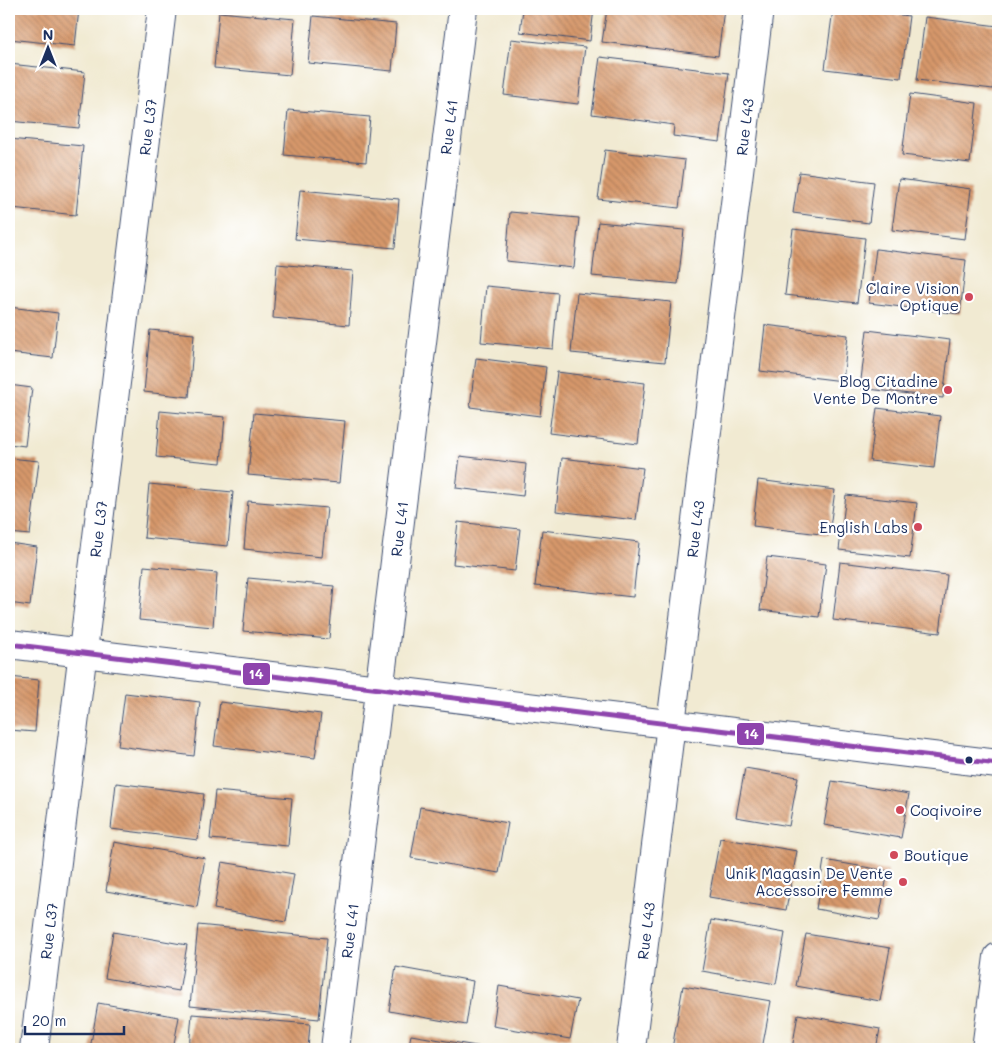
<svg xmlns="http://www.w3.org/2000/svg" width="1007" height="1058" font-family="Mali,sans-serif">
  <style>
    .building { fill: url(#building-back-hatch) }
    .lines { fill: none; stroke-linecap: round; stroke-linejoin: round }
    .minor-casing { stroke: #3b4b6f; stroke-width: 30 }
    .secondary-casing { stroke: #3b4b6f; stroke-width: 30 }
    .minor { stroke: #fff; stroke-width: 28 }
    .secondary { stroke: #fff; stroke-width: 28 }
    .bus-1-casing { stroke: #fff; stroke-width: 9 }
    .bus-1 { stroke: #8e44ad; stroke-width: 5 }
    .poi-dot { fill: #d1495b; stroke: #fff; stroke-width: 2 }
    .bus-dot { fill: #1b2f5e; stroke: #fff; stroke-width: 2 }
    .labels { text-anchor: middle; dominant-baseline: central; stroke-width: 4.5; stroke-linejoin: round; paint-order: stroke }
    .street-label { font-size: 15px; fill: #1b2f5e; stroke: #fff }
    .poi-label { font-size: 15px; fill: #1b2f5e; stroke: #fff; text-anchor: end }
    .line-badge { stroke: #fff; stroke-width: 2 }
    .badge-label { font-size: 14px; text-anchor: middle; font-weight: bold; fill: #fff }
  </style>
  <defs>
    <pattern id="building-back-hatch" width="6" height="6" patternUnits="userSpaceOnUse" patternTransform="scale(1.25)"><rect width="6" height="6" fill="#d7986a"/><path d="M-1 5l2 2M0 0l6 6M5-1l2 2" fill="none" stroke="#ae7c5a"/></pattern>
  </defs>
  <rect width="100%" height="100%" fill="#fff"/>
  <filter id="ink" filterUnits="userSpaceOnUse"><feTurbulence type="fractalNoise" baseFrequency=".02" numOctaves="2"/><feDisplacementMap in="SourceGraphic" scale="10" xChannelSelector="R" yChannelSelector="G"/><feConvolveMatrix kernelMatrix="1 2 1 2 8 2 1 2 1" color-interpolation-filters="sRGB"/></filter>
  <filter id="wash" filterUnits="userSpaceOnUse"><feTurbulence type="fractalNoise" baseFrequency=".0096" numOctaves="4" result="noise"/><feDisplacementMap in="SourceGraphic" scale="20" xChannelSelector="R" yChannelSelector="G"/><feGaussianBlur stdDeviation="1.12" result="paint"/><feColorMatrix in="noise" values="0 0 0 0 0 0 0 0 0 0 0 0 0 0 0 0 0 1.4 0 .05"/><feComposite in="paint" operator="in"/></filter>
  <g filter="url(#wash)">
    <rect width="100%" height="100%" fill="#f1ead2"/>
    <g id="blocks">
      <path class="building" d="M9,9h70l-4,37 -66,-7z
        M523,9h71l-4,32 -70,-9z
        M607,9h117l-6,47 -116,-14z
        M833,9h21l55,7 -8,62 -76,-9z
        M219,12l76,7 -5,56 -76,-7z
        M313,16l83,8 -4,47 -84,-8z
        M925,17l73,9v18l-5,45 -76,-9z
        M511,39l74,8 -7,57 -74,-9z
        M600,57l129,16 -9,69 -47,-6 1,-11 -82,-11z
        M9,64l76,8 -6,56 -70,-7z
        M910,94l67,9 -7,60 -68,-8z
        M288,110l82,7 -4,45 -82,-7z
        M9,139l74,7 -7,69 -64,-7 2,-16 -5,-1z
        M605,150l80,10 -6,48 -81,-9z
        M799,172l75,10 -5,41 -76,-10z
        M899,179l72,10 -6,50 -73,-9z
        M300,190l99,9 -4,49 -100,-9z
        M510,212l69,6 -5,50 -68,-7z
        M598,222l86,8 -6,54 -86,-8z
        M793,229l72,9 -8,65 -72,-8z
        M876,249l90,11 -6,54 -91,-11z
        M277,264l76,7 -4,54 -76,-7z
        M486,286l72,7 -5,56 -72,-7z
        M577,293l94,9 -6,60 -94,-9z
        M9,307l49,6 -5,45 -44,-5z
        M765,325l83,10 -5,46 -83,-10z
        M150,330l44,4 -5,63 -45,-5z
        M867,330l83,10 -7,58 -83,-10z
        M476,358l70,9 -6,49 -70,-9z
        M557,372l88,11 -7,61 -89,-11z
        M9,385l23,3 -7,58 -16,-2z
        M877,408l63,8 -6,52 -64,-7z
        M160,411l65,6 -4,46 -65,-6z
        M254,413l91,8 -6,62 -91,-8z
        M460,456l66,8 -3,32 -67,-8z
        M9,458l30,3 -9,74 -21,-2z
        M562,458l81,10 -7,52 -80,-9z
        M758,480l77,10 -6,45 -76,-9z
        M149,484l84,8 -5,54 -84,-8z
        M846,495l71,8 -7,55 -71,-8z
        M248,501l79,7 -5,49 -78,-8z
        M458,522l62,7 -5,42 -62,-7z
        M542,530l97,12 -6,55 -98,-11z
        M9,543l28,4 -7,59 -21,-3z
        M767,557l59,7 -7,53 -59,-7z
        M840,562l107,13 -7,58 -107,-13z
        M144,566l73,7 -4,54 -74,-7z
        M248,578l86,8 -5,53 -86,-8z
        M9,677l30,3 -4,52 -26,-2z
        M125,693l75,9 -6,54 -76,-10z
        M220,702l101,12 -6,44 -101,-12z
        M745,768l53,9 -9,49 -53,-9z
        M832,781l77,13 -8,44 -77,-13z
        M116,783l88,11 -6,46 -87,-11z
        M215,791l77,7 -4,48 -78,-7z
        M420,807l88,16 -9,50 -88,-15z
        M720,838l77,13 -11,59 -77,-13z
        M114,842l91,16 -8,49 -91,-16z
        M824,860l64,11 -9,49 -63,-11z
        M222,862l72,12 -8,48 -72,-13z
        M711,920l74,13 -9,51 -74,-13z
        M198,925l129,13 -8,81 -129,-13z
        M113,932l74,13 -8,46 -74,-13z
        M806,934l84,14 -10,53 -84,-15z
        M396,967l77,14 -7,44 -77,-14z
        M499,986l79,14 -8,39 -77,-13z
        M683,986l88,15 -9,48h-90z
        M98,1003l81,14 -6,32h-83z
        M192,1014l118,10 -2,25h-119z
        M798,1014l82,15 -4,20h-84z
        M411,1035l77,13v1h-80z"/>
    </g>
  </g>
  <g filter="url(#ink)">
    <use href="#blocks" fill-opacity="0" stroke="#3b4b6f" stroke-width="1"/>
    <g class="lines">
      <defs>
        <g id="minor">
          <path d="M9,644l989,120"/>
          <path id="s1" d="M34,1049l128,-1040"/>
          <path id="s2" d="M335,1049l128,-1040"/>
          <path id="s3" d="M631,1049l128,-1040"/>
        </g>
        <path id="secondary" d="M986,1049l12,-92"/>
      </defs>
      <use href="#minor" class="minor-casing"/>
      <use href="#secondary" class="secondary-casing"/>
      <use href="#minor" class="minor"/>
      <use href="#secondary" class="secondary"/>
      <defs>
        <path id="bus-1" d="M9,644l989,120"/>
      </defs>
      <use href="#bus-1" class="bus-1-casing"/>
      <use href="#bus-1" class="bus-1"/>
    </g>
  </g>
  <g class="poi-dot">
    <circle cx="969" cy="297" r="5"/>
    <circle cx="948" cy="390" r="5"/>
    <circle cx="918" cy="527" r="5"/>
    <circle cx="900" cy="810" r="5"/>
    <circle cx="894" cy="855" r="5"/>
    <circle cx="903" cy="882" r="5"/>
  </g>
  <circle class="bus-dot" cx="969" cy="760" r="4.5"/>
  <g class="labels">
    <g class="street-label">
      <text stroke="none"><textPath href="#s1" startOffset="929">Rue L37</textPath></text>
      <text stroke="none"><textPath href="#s2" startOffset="929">Rue L41</textPath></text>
      <text stroke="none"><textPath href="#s3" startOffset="929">Rue L43</textPath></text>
      <text stroke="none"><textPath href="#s1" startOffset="524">Rue L37</textPath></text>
      <text stroke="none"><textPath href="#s2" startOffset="524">Rue L41</textPath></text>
      <text stroke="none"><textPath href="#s3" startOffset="524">Rue L43</textPath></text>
      <text stroke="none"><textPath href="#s1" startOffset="119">Rue L37</textPath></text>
      <text stroke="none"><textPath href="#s2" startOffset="119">Rue L41</textPath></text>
      <text stroke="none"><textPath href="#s3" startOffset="119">Rue L43</textPath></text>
    </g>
    <g class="poi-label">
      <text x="959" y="288">Claire Vision<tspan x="959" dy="17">Optique</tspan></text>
      <text x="938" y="381">Blog Citadine<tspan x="938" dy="17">Vente De Montre</tspan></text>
      <text x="908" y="527">English Labs</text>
      <text x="910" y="810" text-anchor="start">Coqivoire</text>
      <text x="904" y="855" text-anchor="start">Boutique</text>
      <text x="893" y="873">Unik Magasin De Vente<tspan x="893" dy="17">Accessoire Femme</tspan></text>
    </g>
  </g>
  <g class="line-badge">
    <rect x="242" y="662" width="29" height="24" rx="5" fill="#8e44ad"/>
    <rect x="736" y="722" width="29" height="24" rx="5" fill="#8e44ad"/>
  </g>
  <g class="badge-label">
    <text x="256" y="679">14</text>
    <text x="751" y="739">14</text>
  </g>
  <rect width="1007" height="1058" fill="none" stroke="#fff" stroke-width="30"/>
  <g transform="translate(48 48)" stroke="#ffffff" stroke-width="4" paint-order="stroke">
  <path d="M0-4L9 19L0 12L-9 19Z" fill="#1b2f5e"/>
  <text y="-8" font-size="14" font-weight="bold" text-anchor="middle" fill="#1b2f5e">N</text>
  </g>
  <path d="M25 1026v8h99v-8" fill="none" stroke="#1b2f5e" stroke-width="2.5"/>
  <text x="32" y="1026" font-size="15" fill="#1b2f5e" stroke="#ffffff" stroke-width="4" paint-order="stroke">20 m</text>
</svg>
